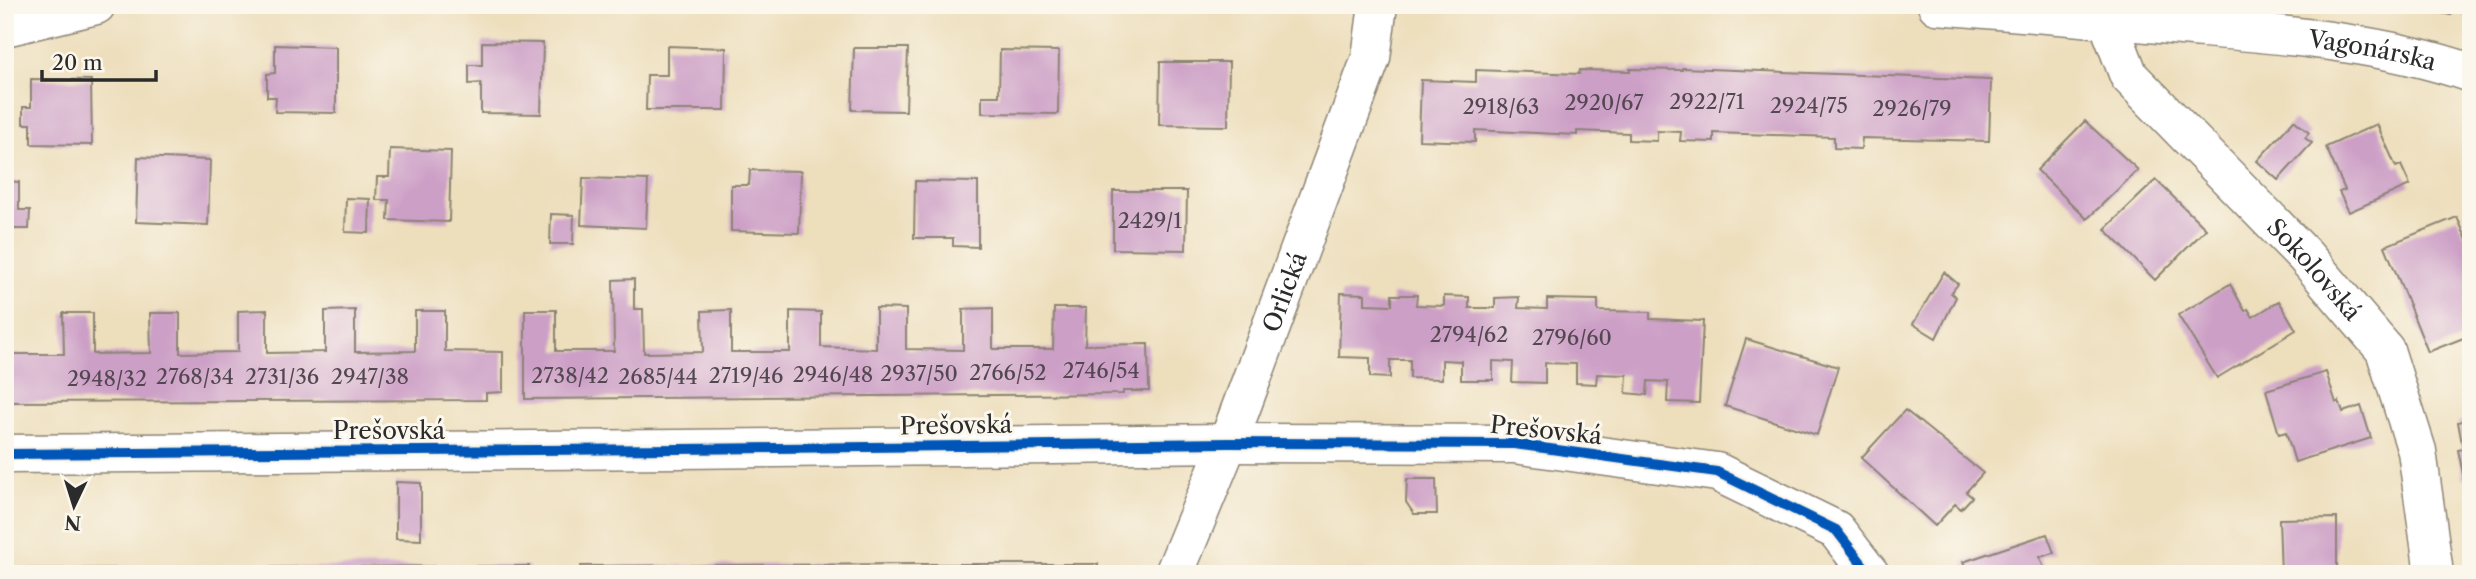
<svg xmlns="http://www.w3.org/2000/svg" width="2476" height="579" font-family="'Libre Caslon Text',serif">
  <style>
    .building { fill: #cc9fc6 }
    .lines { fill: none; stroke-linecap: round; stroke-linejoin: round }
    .minor-casing { stroke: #8c8474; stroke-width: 41 }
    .minor { stroke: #fff; stroke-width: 38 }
    .cycleway-casing { stroke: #fbf7ec; stroke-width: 15 }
    .cycleway { stroke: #0057b8; stroke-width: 10 }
    .labels { text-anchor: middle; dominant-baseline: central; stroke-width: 6; stroke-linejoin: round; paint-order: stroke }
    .number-label { font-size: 21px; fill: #534852 }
    .street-label { font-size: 24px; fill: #2b2b2b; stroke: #fbf7ec }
  </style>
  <rect width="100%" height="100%" fill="#fbf7ec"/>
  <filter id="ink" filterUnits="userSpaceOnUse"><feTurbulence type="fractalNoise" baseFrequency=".0143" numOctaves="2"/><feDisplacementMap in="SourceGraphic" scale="14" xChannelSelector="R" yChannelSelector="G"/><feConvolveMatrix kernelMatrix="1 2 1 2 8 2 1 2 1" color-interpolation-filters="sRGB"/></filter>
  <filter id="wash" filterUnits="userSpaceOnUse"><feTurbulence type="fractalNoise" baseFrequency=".00686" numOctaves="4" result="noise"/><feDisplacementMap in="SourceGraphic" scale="28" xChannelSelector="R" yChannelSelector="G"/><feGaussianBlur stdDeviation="1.57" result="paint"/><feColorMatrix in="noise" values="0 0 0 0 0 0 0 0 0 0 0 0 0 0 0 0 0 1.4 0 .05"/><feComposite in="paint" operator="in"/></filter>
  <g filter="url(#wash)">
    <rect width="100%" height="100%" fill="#eddebc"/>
    <g id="blocks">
      <path class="building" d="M2403,5h68v17l-4,-2 2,-5 -16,-5 -2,5z
        M482,42l61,1 -2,71 -60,-1v-30l-12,1v-19h13z
        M275,45l61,2v66l-61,-1 1,-15h-9v-23l8,-1z
        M667,46l59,2 -1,62h-79l1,-35h20z
        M854,48h54l-2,63 -54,-1z
        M1000,50l59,1 -1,63 -76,-1v-17h17z
        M1160,62h69l-1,64 -69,-1z
        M1682,68l309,12 -2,61 -127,-3 -1,11 -27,-1v-11l-120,-4v9l-34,-1 1,-9 -24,-1v10l-28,-1v-7l-52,-2v4l-102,-5v12l-56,-2 2,-60 55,2v-12l103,4 1,-4 50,1v-2l52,1z
        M31,79l60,1 1,65 -61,-1v-20h-8v-17h8z
        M2294,120l15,13 -4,5 7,5 -34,37 -21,-19z
        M2085,121l53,49 -51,49 -50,-49z
        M2377,124l19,43 5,-2 9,20 -61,27 -10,-20 6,-2 -19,-43z
        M390,149l61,2 -2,71 -61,-2 1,-20h-13l1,-23h12z
        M138,157l72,3 -2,65 -72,-3z
        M750,170l51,1 -2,62 -68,-2v-46h18z
        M583,178l65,2 -2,48 -65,-3z
        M2156,180l50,49 -51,51 -50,-51z
        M5,181l14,1v28h11l-1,19h-24z
        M915,181l63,1v65l-25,-1v-8h-39z
        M1113,191h74l-1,59 -73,-1z
        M346,198l24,1 -1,34 -24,-1z
        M551,214l23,1 -1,29h-23z
        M2457,217l14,32v86l-43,17 -43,-106z
        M1944,272l14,12 -7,9 5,4 -20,41 -23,-14z
        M634,279v30h9l1,44 59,-1 -1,-41 29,-1v42h59v-41l31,1v35l55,2v-41l30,1v40l57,1v-41l30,-1v41h60l1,-41h32l-1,37 63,-1 1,47h-26v3l-598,5v-89h31v41h58l-1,-71z
        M2230,284l15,27 3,-2 5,8 26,-16 17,29 -79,48 -39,-63z
        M1341,293l24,1v10l27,1v-10h25l-1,10 28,1v-10l25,1v11h26v-10l24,-1 -1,11 29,1v-10l51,1v11l52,1v7l53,2 -4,82 -32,-1 1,-20 -20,-1 -1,14 -21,-2 1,-18 -30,-1 -1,10 -20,-1v-19l-31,-1v20l-33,-1 1,-20 -20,-1v19h-32v-19l-19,-1v19l-32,-1v-18h-20v18l-20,-1v-19l-31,-1z
        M267,310v43l58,-1v-41l30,-1v42l60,-1v-40h30v40l58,1v40l-17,1v7l-481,2v-48h59l-1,-41h30v41l58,-1 -1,-40h30v40l58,-1v-41z
        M1746,339l92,28 -21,68 -92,-29z
        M2326,372l10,31 3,-2 4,11 18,-6 10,32 -76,24 -9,-30 -7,2 -13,-44z
        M1905,410l78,63 -17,19 6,5 -11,12 -6,-5 -20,22 -74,-68z
        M2471,419v58l-7,2 -6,-29 5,-1 -5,-27z
        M1407,479h29l1,35h-23l-8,-12z
        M396,482l25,1v57l-25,-1z
        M2337,518v56h-56l-2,-55z
        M2047,534l7,19 -14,4 6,17h-79l-4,-12z
        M915,564h183v10h-517v-8z
        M486,566h43v8h-520v-5z
        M1234,567l36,1v6h-36z
        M1345,570l31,2v2h-31z"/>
    </g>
  </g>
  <g filter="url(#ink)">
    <use href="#blocks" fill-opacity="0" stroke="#8c8474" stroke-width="2"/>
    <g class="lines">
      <defs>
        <g id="minor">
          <path id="s1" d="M1937,5c85,7 171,14 256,22 94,8 188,15 278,46"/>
          <path id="s2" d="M2107,19l22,57 176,180 80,94 32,101 16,115"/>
          <path d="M5,27l91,-22"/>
          <path d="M5,454l674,-5 549,-6 286,1 203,28 119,58 34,44"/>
          <path id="s3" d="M1174,574l54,-131 143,-385 7,-53"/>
        </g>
      </defs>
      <use href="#minor" class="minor-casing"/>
      <use href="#minor" class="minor"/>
      <defs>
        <path id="cycleway" d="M5,454l674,-5 549,-6 286,1 203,28 119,58 34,44"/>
      </defs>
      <use href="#cycleway" class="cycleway-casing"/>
      <use href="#cycleway" class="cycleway"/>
    </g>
  </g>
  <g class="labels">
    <g class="number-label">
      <text x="1707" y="101">2922/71</text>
      <text x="1604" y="102">2920/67</text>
      <text x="1809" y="105">2924/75</text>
      <text x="1501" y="106">2918/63</text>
      <text x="1912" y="108">2926/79</text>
      <text x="1150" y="220">2429/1</text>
      <text x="1469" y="334">2794/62</text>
      <text x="1572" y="337">2796/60</text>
      <text x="1101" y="370">2746/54</text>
      <text x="1008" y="372">2766/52</text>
      <text x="919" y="373">2937/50</text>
      <text x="833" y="374">2946/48</text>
      <text x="570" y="375">2738/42</text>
      <text x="746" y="375">2719/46</text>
      <text x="195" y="376">2768/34</text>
      <text x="282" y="376">2731/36</text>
      <text x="370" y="376">2947/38</text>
      <text x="658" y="376">2685/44</text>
      <text x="107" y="378">2948/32</text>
    </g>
    <g class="street-label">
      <text stroke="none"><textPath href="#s1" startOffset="438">Vagonárska</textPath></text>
      <text stroke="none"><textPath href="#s2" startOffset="329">Sokolovská</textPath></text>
      <text stroke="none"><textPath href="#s3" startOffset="303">Orlická</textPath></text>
      <text transform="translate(956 425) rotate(-1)">Prešovská</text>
      <text x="389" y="430">Prešovská</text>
      <text transform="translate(1546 430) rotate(6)">Prešovská</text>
    </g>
  </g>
  <rect width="2476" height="579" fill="none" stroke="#fbf7ec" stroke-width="28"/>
  <g transform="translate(74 506) rotate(184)" stroke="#fbf7ec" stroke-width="5" paint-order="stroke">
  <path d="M0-5L12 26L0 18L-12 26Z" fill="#2b2b2b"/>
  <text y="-10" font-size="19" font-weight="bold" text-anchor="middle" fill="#2b2b2b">N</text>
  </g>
  <path d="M42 70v10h114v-10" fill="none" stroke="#2b2b2b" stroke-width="3.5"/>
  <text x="52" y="70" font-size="21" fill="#2b2b2b" stroke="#fbf7ec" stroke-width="5" paint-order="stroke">20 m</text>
</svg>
